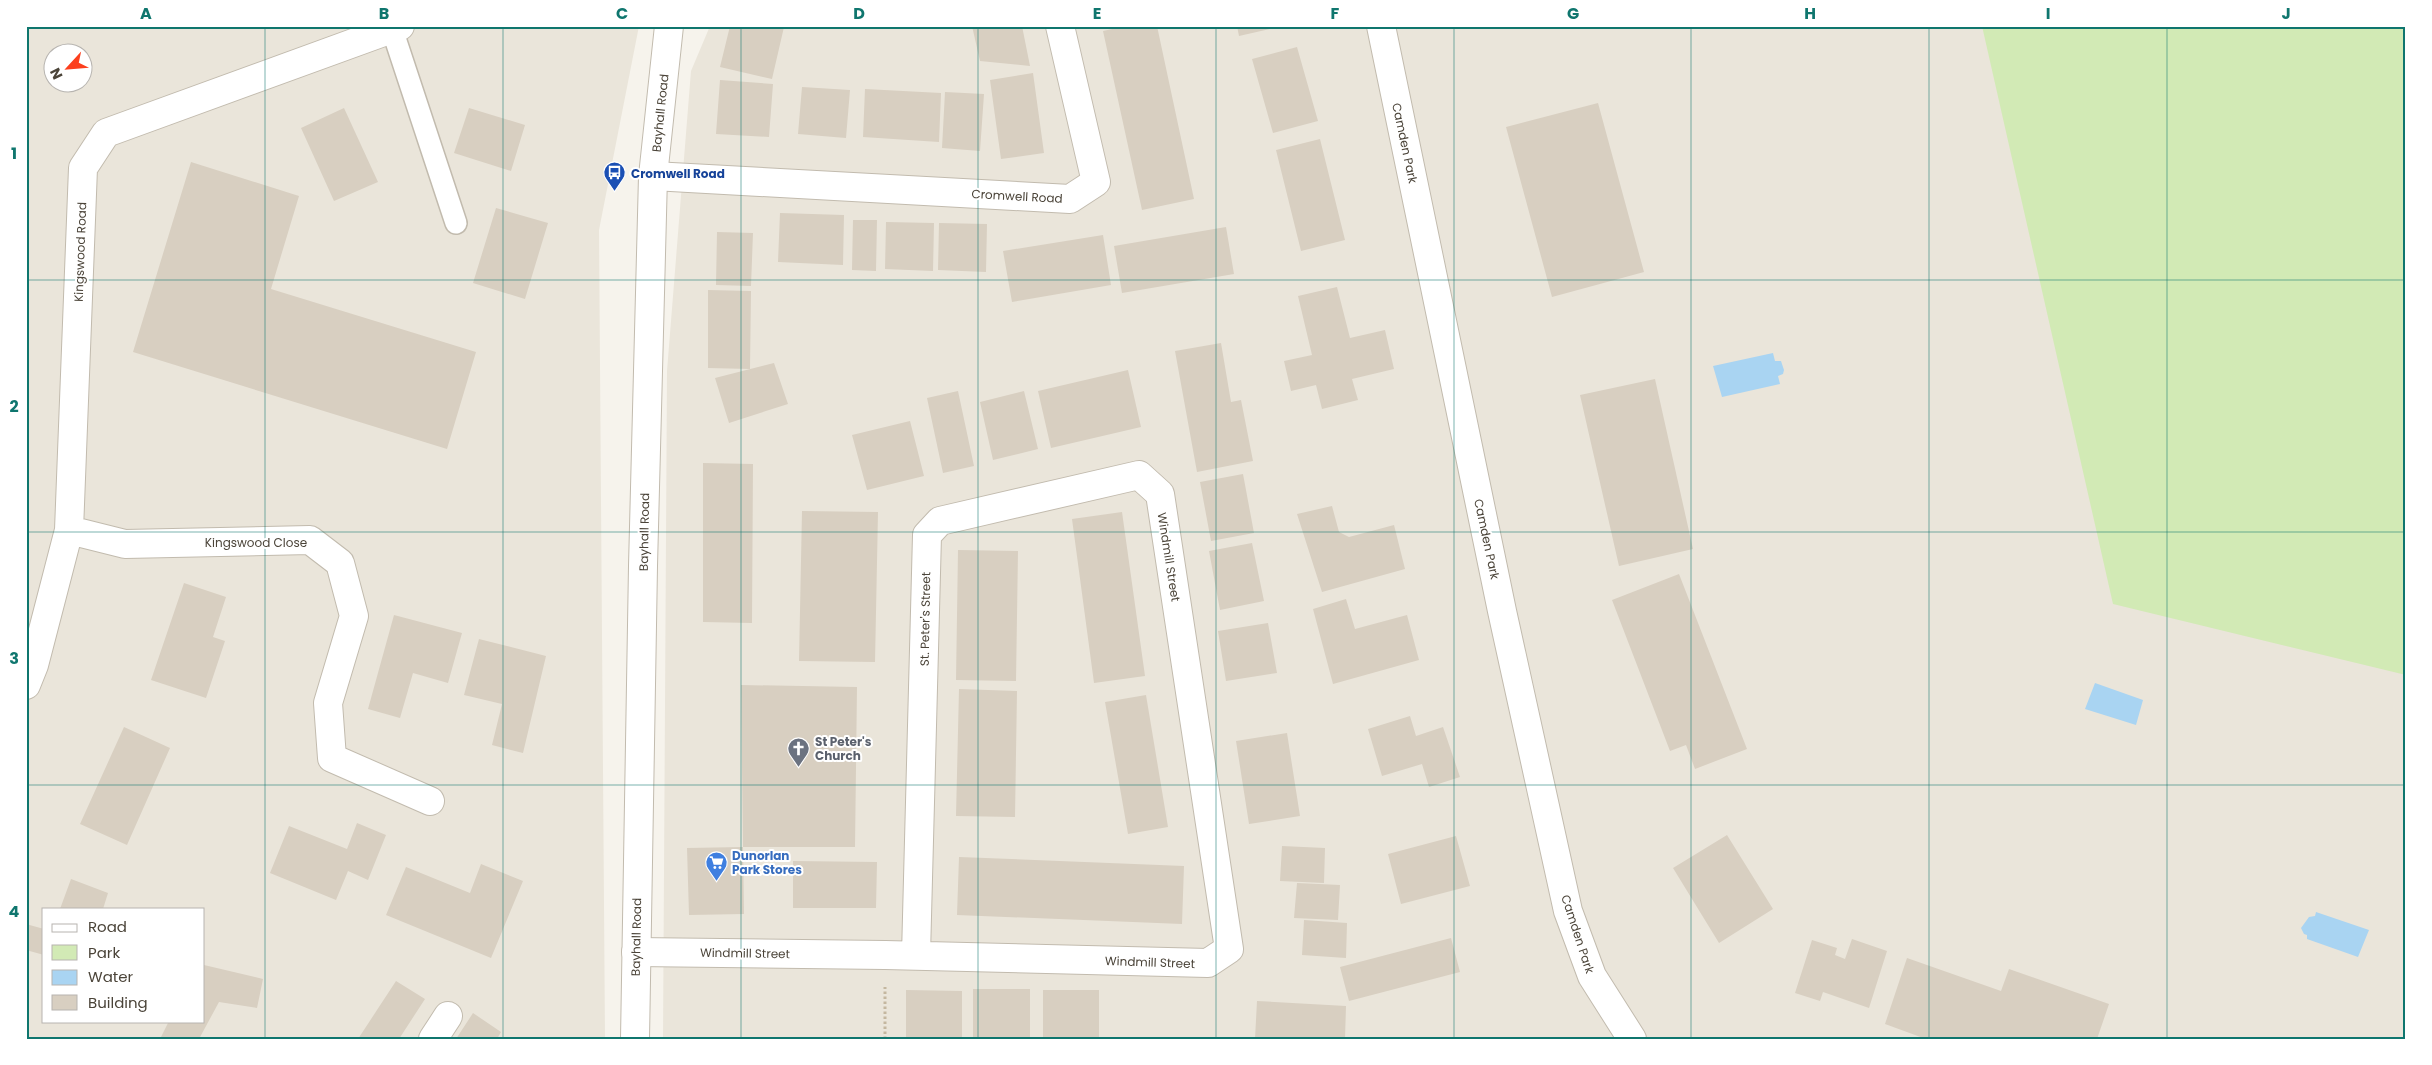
<svg xmlns="http://www.w3.org/2000/svg" width="2432" height="1065" font-family="Poppins,sans-serif">
  <style>
    .residential { fill: #eae5da; fill-rule: evenodd }
    .green { fill: #d2eab5 }
    .water { fill: #a9d4f2 }
    .building { fill: #d8cfc1 }
    .lines { fill: none; stroke-linecap: round; stroke-linejoin: round }
    .service-casing { stroke: #c2bbae; stroke-width: 24 }
    .minor-casing { stroke: #c2bbae; stroke-width: 30 }
    .tertiary-casing { stroke: #c2bbae; stroke-width: 30 }
    .path { stroke: #c4b79f; stroke-width: 3; stroke-dasharray: 2.5 2.5; stroke-linecap: butt }
    .service { stroke: #fff; stroke-width: 21 }
    .minor { stroke: #fff; stroke-width: 28 }
    .tertiary { stroke: #fff; stroke-width: 28 }
    .grid { fill: none; stroke: #0f766e; stroke-width: 1; stroke-opacity: 0.55 }
    .labels { text-anchor: middle; dominant-baseline: central; stroke-width: 4; stroke-linejoin: round; paint-order: stroke }
    .street-label { font-size: 12px; fill: #4b4439; stroke: #fff }
    .transit-label { font-size: 12px; font-weight: bold; fill: #164399; stroke: #fff; text-anchor: start }
    .worship-label { font-size: 12px; font-weight: bold; fill: #5b616d; stroke: #fff; text-anchor: start }
    .shop-label { font-size: 12px; font-weight: bold; fill: #366cbe; stroke: #fff; text-anchor: start }
    .neatline { fill: none; stroke: #0f766e; stroke-width: 2 }
    .grid-label { font-size: 16px; text-anchor: middle; font-weight: bold; fill: #0f766e }
  </style>
  <rect width="100%" height="100%" fill="#f6f3ec"/>
  <path class="residential" d="M26,26h613l-40,204 6,809h-579zM52,52h30v30h-30zM44,909h160v112h-160z
    M710,26h1696v1013h-1743l4,-668 24,-300z"/>
  <path class="green" d="M1982,26h424v649l-293,-71z"/>
  <path class="water" d="M1773,353l2,8h6l3,9 -1,4 -5,2 2,8 -58,13 -9,-31z
    M2095,683l48,17 -7,25 -51,-16z
    M2316,912l53,18 -11,27 -51,-18v-4l-3,-1 -3,-6 8,-11 6,-1z"/>
  <path class="building" d="M730,26l54,1 -12,52 -52,-12z
    M972,26h50l8,40 -50,-5z
    M1126,26h31l37,173 -52,11 -39,-179z
    M1237,26h41l1,1 -40,9z
    M1297,47l21,74 -45,12 -21,-74z
    M1033,73l11,80 -43,6 -11,-79z
    M720,80l53,4 -4,53 -53,-3z
    M802,87l48,3 -4,48 -48,-4z
    M865,89l76,4 -2,49 -76,-5z
    M945,92l39,2 -4,57 -38,-3z
    M1598,103l46,169 -92,25 -46,-170z
    M344,108l34,74 -44,19 -33,-73z
    M469,108l56,17 -14,46 -57,-18z
    M1320,139l25,101 -44,11 -25,-101z
    M191,162l108,34 -28,93 205,63 -29,97 -314,-97z
    M496,208l52,15 -23,76 -52,-16z
    M780,213l64,2 -1,50 -65,-3z
    M853,220h24l-1,51 -24,-1z
    M886,222l48,1 -1,48 -48,-2z
    M939,223l48,1 -1,48 -48,-2z
    M1226,227l8,47 -112,19 -8,-47z
    M717,232l36,1 -2,53 -35,-1z
    M1103,235l8,50 -99,17 -9,-51z
    M1337,287l13,51 35,-8 9,39 -42,10 6,21 -36,9 -6,-24 -25,6 -7,-30 28,-6 -14,-59z
    M708,290l43,1 -1,78 -42,-1z
    M1221,343l10,59 10,-2 12,61 -56,11 -22,-121z
    M774,363l14,41 -59,19 -14,-45z
    M1128,370l13,57 -90,21 -13,-57z
    M1655,379l38,170 -74,17 -39,-171z
    M958,391l16,75 -31,7 -16,-75z
    M1024,391l14,58 -45,11 -13,-58z
    M910,421l14,55 -57,14 -15,-55z
    M703,463l50,1 -1,159 -49,-1z
    M1243,474l11,59 -43,8 -11,-59z
    M1332,506l7,26 10,5 45,-12 11,44 -83,23 -25,-78z
    M802,511l76,1 -3,150 -76,-1z
    M1122,512l23,164 -51,7 -22,-164z
    M1252,543l12,58 -44,9 -11,-59z
    M958,550l60,1 -2,130 -60,-1z
    M1679,574l68,175 -52,20 -9,-24 -16,6 -58,-151z
    M184,583l42,14 -13,40 12,4 -19,57 -55,-18z
    M1346,599l9,30 52,-14 12,45 -86,24 -20,-75z
    M394,615l68,18 -14,50 -35,-10 -13,45 -32,-9z
    M1268,623l9,50 -51,8 -8,-50z
    M479,639l67,17 -23,97 -31,-8 10,-41 -38,-9z
    M741,685l116,2 -2,160h-112l1,67 -55,1 -2,-67 56,-1z
    M959,689l58,2 -2,126 -59,-1z
    M1146,695l22,132 -40,7 -23,-132z
    M1410,716l6,20 27,-9 17,50 -31,10 -7,-23 -40,12 -14,-47z
    M124,727l46,21 -43,97 -47,-21z
    M1287,733l13,83 -51,8 -13,-83z
    M357,823l29,12 -18,45 -20,-9 -12,29 -66,-27 19,-47 58,23z
    M1727,835l46,74 -54,34 -46,-75z
    M1456,836l14,50 -69,18 -13,-50z
    M1282,846l43,2 -1,35 -44,-2z
    M959,857l225,9 -2,58 -225,-9z
    M793,861l84,1 -1,46h-83z
    M481,864l42,17 -32,77 -105,-43 20,-48 64,26z
    M71,879l37,14 -5,16h-43z
    M1297,883l43,2 -2,35 -44,-2z
    M1304,920l43,3 -1,35 -44,-3z
    M26,924l18,5v26l-18,-5z
    M1451,938l9,34 -111,29 -9,-34z
    M1852,939l35,12 -18,57 -46,-16 -3,9 -25,-8 17,-53 25,8 -2,7 10,4z
    M1907,958l94,33 8,-22 100,35 -12,35h-171l-41,-15z
    M204,965l59,14 -6,29 -38,-6 -20,37h-39l9,-18h35z
    M396,981l29,18 -26,40h-41z
    M973,989h57v50h-57z
    M906,990l56,1v48h-56z
    M1043,990h56v49h-56z
    M1257,1001l89,5 -1,33h-90z
    M473,1013l28,19 -4,7h-41z"/>
  <g class="lines">
    <defs>
      <path id="service" d="M392,29l64,194"/>
      <path id="minor" d="M1381,26l121,585 66,300 24,65 40,63
        M653,176l417,23 26,-17 -36,-156
        M69,530l56,14 185,-4 30,23 14,53 -26,87 4,55 98,43
        M26,685l8,-20 35,-135 14,-362 23,-35 294,-107
        M636,952l249,3 323,8 21,-14 -69,-455 -21,-19 -199,46 -13,14 -11,420
        M433,1039l15,-23"/>
      <path id="tertiary" d="M635,1039l8,-473 10,-390 16,-150"/>
    </defs>
    <use href="#service" class="service-casing"/>
    <use href="#minor" class="minor-casing"/>
    <use href="#tertiary" class="tertiary-casing"/>
    <path class="path" d="M885,1039v-52"/>
    <use href="#service" class="service"/>
    <use href="#minor" class="minor"/>
    <use href="#tertiary" class="tertiary"/>
  </g>
  <path class="grid" d="M265,26v1013M503,26v1013M741,26v1013M978,26v1013M1216,26v1013M1454,26v1013M1691,26v1013M1929,26v1013M2167,26v1013M26,280h2380M26,532h2380M26,785h2380"/>
  <defs>
    <symbol id="bus-pin" viewBox="-11 -11 22 30"><path d="M0 17L-7.5 6A9.5 9.5 0 1 1 7.5 6Z" fill="#1a4fb4" stroke="#fff"/><path d="M-5-6H5V4H4V6H2V4H-2V6H-4V4H-5ZM-3.5-4V0h7V-4ZM-3.5 1.2v1.5H-2V1.2ZM2 1.2v1.5H3.5V1.2Z" fill="#fff"/></symbol>
    <symbol id="church-pin" viewBox="-11 -11 22 30"><path d="M0 17L-7.5 6A9.5 9.5 0 1 1 7.5 6Z" fill="#6b7280" stroke="#fff"/><path d="M-1.2-6h2.4v3.5h3.3v2.4h-3.3V6h-2.4V-.1h-3.3v-2.4h3.3Z" fill="#fff"/></symbol>
    <symbol id="supermarket-pin" viewBox="-11 -11 22 30"><path d="M0 17L-7.5 6A9.5 9.5 0 1 1 7.5 6Z" fill="#3f7fe0" stroke="#fff"/><path d="M-6-5.5h2.5l.6 2H6L4.5 2H-2.5L-4.4-4H-6ZM-1.5 3.2a1.3 1.3 0 1 0 .1 0ZM3 3.2a1.3 1.3 0 1 0 .1 0Z" fill="#fff"/></symbol>
  </defs>
  <g fill-rule="evenodd">
    <use href="#bus-pin" x="602" y="160" width="25" height="34"/>
    <use href="#church-pin" x="786" y="736" width="25" height="34"/>
    <use href="#supermarket-pin" x="704" y="850" width="25" height="34"/>
  </g>
  <g class="labels">
    <g class="street-label">
      <text transform="translate(660 113) rotate(-84)">Bayhall Road</text>
      <text transform="translate(1405 143) rotate(78)">Camden Park</text>
      <text transform="translate(1017 196) rotate(3)">Cromwell Road</text>
      <text transform="translate(80 252) rotate(-88)">Kingswood Road</text>
      <text transform="translate(644 532) rotate(-89)">Bayhall Road</text>
      <text transform="translate(1487 539) rotate(78)">Camden Park</text>
      <text x="256" y="542">Kingswood Close</text>
      <text transform="translate(1169 557) rotate(81)">Windmill Street</text>
      <text transform="translate(925 619) rotate(-89)">St. Peter's Street</text>
      <text transform="translate(1578 934) rotate(72)">Camden Park</text>
      <text transform="translate(636 937) rotate(-89)">Bayhall Road</text>
      <text transform="translate(745 953) rotate(1)">Windmill Street</text>
      <text transform="translate(1150 962) rotate(2)">Windmill Street</text>
    </g>
    <g class="transit-label">
      <text x="631" y="173">Cromwell Road</text>
    </g>
    <g class="worship-label">
      <text x="815" y="741">St Peter's<tspan x="815" dy="14">Church</tspan></text>
    </g>
    <g class="shop-label">
      <text x="732" y="855">Dunorlan<tspan x="732" dy="14">Park Stores</tspan></text>
    </g>
  </g>
  <rect width="2432" height="1065" fill="none" stroke="#ffffff" stroke-width="55"/>
  <rect x="42" y="908" width="162" height="115" fill="#ffffff" stroke="#b7b4b0"/>
  <rect x="52" y="924" width="25" height="8" fill="#ffffff" stroke="#b7b4b0"/>
  <text x="88" y="932" font-size="15" fill="#4b4439">Road</text>
  <rect x="52" y="945" width="25" height="15" fill="#d2eab5" stroke="#b7b4b0"/>
  <text x="88" y="958" font-size="15" fill="#4b4439">Park</text>
  <rect x="52" y="970" width="25" height="15" fill="#a9d4f2" stroke="#b7b4b0"/>
  <text x="88" y="982" font-size="15" fill="#4b4439">Water</text>
  <rect x="52" y="995" width="25" height="15" fill="#d8cfc1" stroke="#b7b4b0"/>
  <text x="88" y="1008" font-size="15" fill="#4b4439">Building</text>
  <g transform="translate(68 68) rotate(244)"><circle r="24" fill="#ffffff" stroke="#b7b4b0"/>
  <path d="M0-4L9 19L0 12L-9 19Z" fill="#fc3f1d"/>
  <text y="-8" font-size="14" font-weight="bold" text-anchor="middle" fill="#4b4439">N</text>
  </g>
  <rect x="28" y="28" width="2376" height="1010" class="neatline"/>
  <g class="grid-label">
    <text x="146" y="19">A</text>
    <text x="384" y="19">B</text>
    <text x="622" y="19">C</text>
    <text x="859" y="19">D</text>
    <text x="1097" y="19">E</text>
    <text x="1335" y="19">F</text>
    <text x="1573" y="19">G</text>
    <text x="1810" y="19">H</text>
    <text x="2048" y="19">I</text>
    <text x="2286" y="19">J</text>
    <text x="14" y="159">1</text>
    <text x="14" y="412">2</text>
    <text x="14" y="664">3</text>
    <text x="14" y="917">4</text>
  </g>
</svg>
